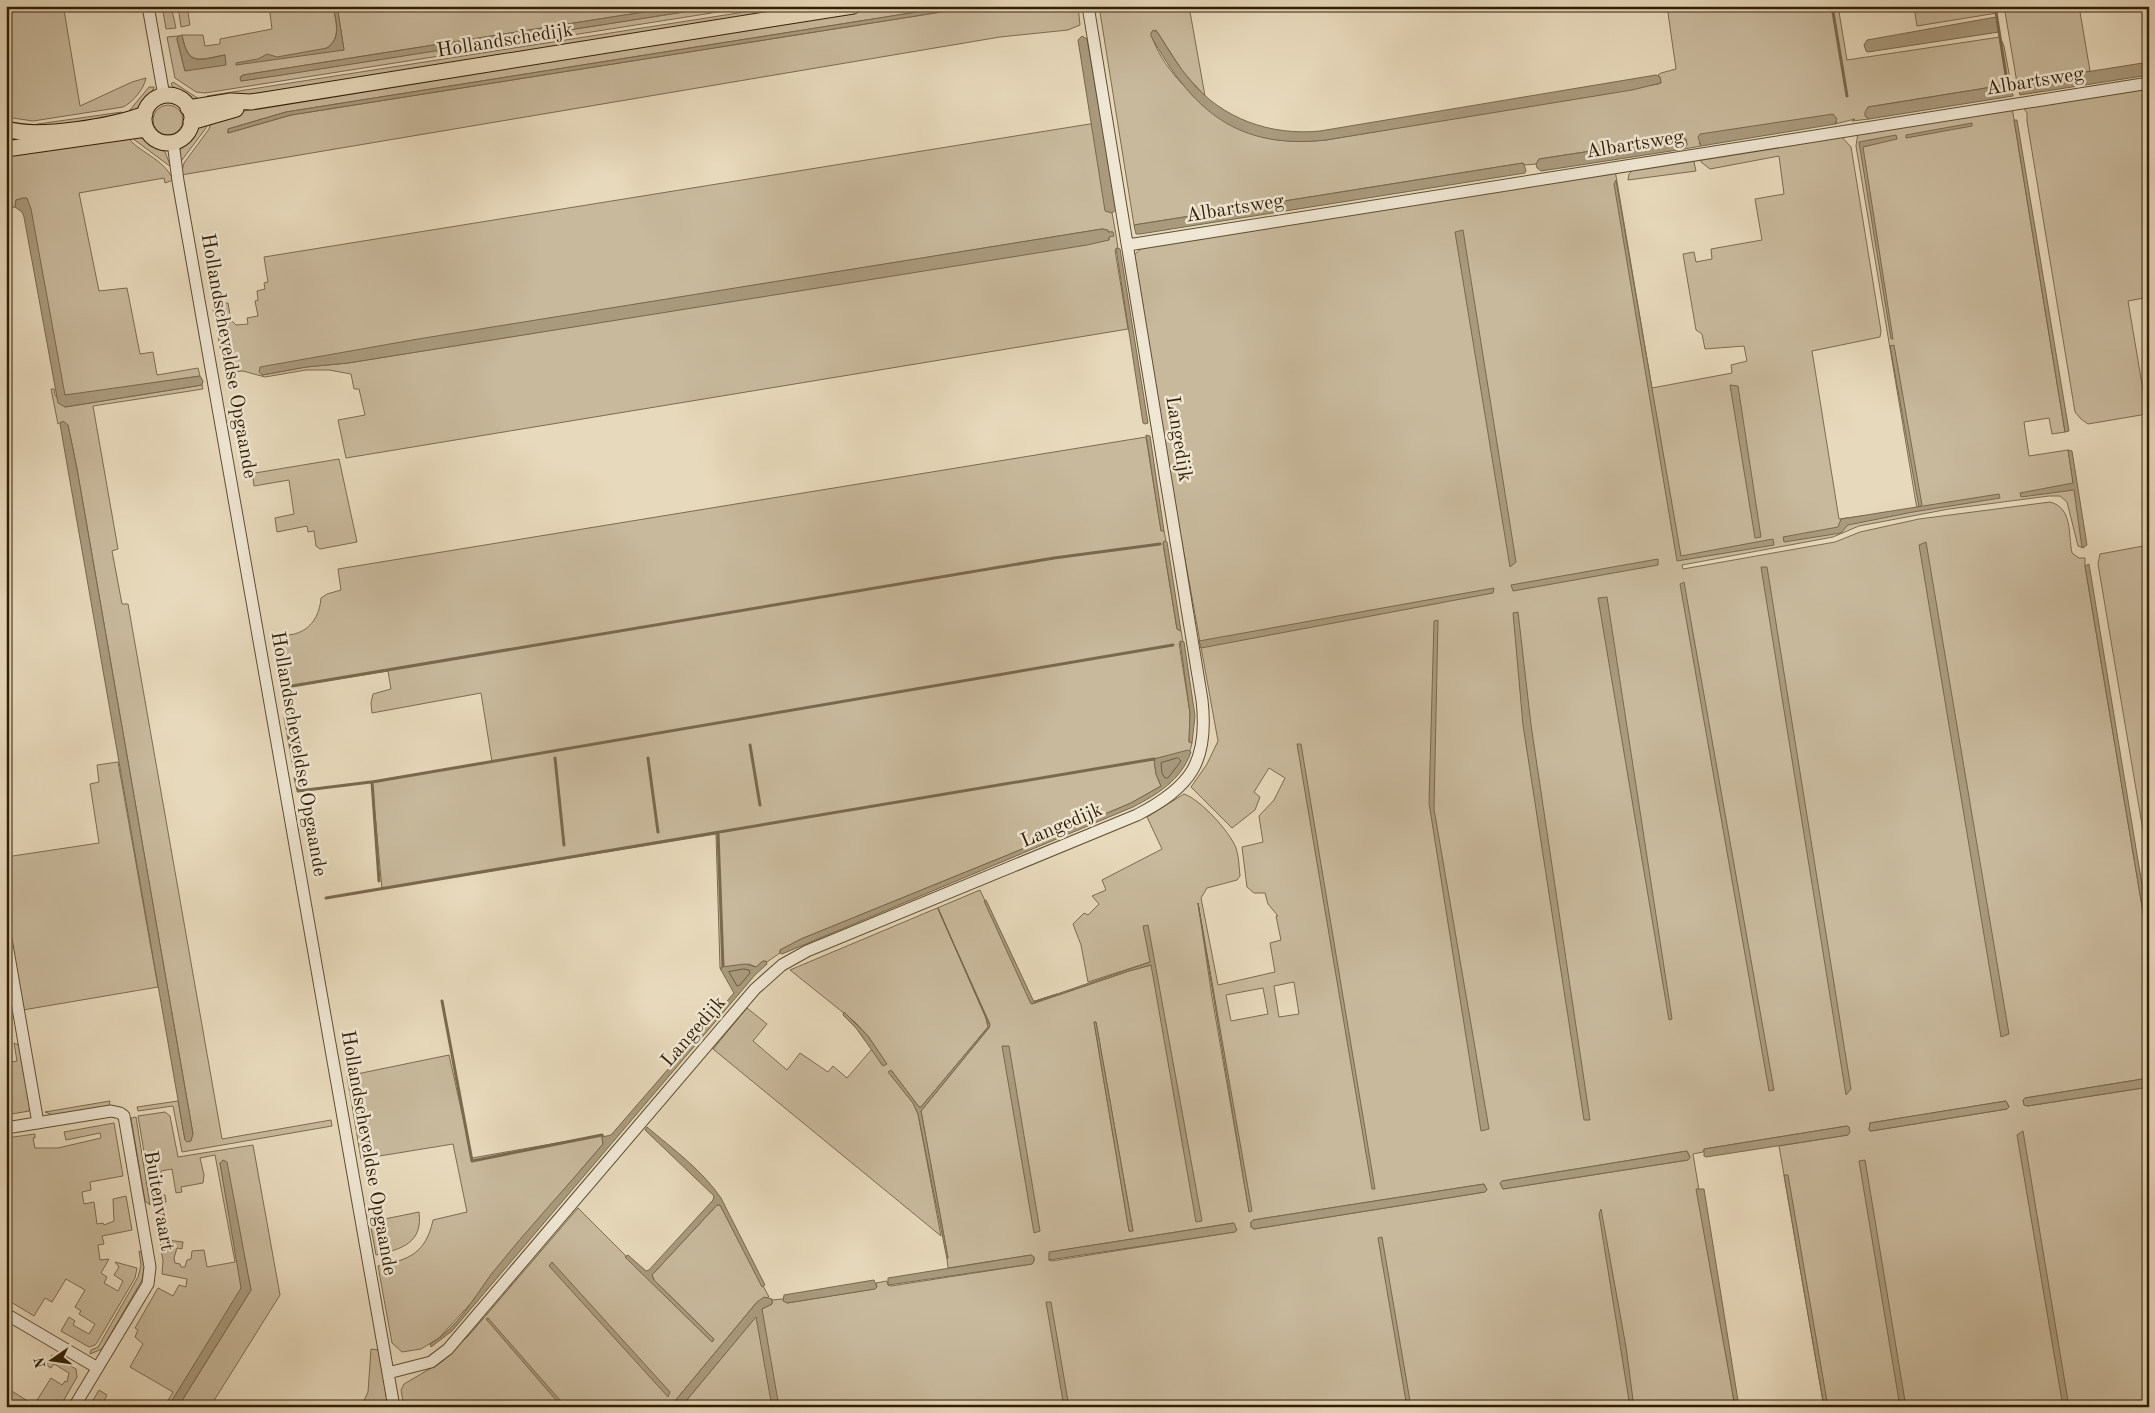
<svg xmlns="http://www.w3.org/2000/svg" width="2155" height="1413" font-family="'Old Standard TT',serif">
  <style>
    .green { fill: #c8b99c; stroke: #7c6c50; fill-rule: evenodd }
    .water { fill: #a99a7d; stroke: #79694d }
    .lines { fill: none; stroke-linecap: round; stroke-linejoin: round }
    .shore { stroke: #6d5c40; stroke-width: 1 }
    .stream { stroke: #79694d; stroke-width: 3 }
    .minor-casing { stroke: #5e4e32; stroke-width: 13 }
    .major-casing { stroke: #311f04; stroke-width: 17 }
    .minor { stroke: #efe6d3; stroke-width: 11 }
    .major { stroke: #e7d9bb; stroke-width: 15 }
    .labels { text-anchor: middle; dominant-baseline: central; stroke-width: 5; stroke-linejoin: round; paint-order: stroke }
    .street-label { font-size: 20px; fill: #311f04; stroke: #efe6d3 }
  </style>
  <rect width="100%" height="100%" fill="#e7d9bb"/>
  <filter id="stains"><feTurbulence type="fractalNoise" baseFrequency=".004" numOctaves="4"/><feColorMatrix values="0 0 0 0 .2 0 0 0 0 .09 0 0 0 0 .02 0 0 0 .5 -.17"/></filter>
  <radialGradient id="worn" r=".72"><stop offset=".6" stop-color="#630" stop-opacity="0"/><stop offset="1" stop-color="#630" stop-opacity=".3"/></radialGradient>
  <path class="green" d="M6,6h50l1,5 7,-1 16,96 52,-24 14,-4c-2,11 -13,24 -23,29l-90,14 -27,-4v-20l4,-13 -4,-24z
    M162,6h9l5,22 -10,1z
    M178,6h9l3,19 -9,2z
    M269,6h64c3,17 9,33 -8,43l19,1 -7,-44h345l-439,69 -3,2 1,4 481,-75h34l-551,87 -9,-1 -21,-14 -8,-41 11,-1 -1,3 8,32 40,-16c-27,5 -37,11 -43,-20h21l2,11 15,-2v-5l52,-10z
    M783,6h33l-608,95 -1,-5z
    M887,6h68l-669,106 -58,17v4l63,-18 688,-109h99l2,19 -12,5 -68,7 -819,138 3,-12 25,-34 3,-10 57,-14z
    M1099,6h90l16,90 -22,-24 -27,-42 -5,3c5,21 22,42 37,57 42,42 78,56 138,50l332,-56 3,-1 -1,-6 -2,-2 3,-2 15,-4 -9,-63h171l9,54 153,-23 4,9 7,38 -143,23 -1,11 2,1 -17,2 3,-2 -20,5 2,-2 -138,21 2,3 -17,3 3,-5 -1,-5 -4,-2 -143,22 -3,5 -11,1 -2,-2 -389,62z
    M1914,6h82l1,7 -80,13z
    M2004,6h75l11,65 -73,12z
    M173,82l26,17 -10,2 -13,-9 -5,-8z
    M149,87h5l-1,3 -13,20 -11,1z
    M2149,87v210l-21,4 19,113 -59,10 -7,-5 -6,-7 -48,-291v-8l-5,-7z
    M153 120a15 15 0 1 1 30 0a15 15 0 1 1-30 0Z
    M2012,107l53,325 -13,2 -3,-16 -25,4 5,34 39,-6 16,98 -6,-2 -11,-44 -7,-6h-11l-100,13 -90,17 -26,11 -151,28 1,4 152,-27 25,-10 59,-13 131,-17c23,6 18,32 22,51l7,5h6v8l64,382v130l-124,20 -2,2 1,5 4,1 121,-19v320h-325l-45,-261 69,-11 -1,-9 -143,23 -1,3 -10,2 42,253h-1054l81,-98 10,-5v-4l11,-1 4,4 87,-14 3,-2 -1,-4 11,-2 1,4 3,1 141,-22 2,-3v-4l-3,-2 -83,13 -1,-9 1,-1 -27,-147 68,-83 1,-4 -52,-115 48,109 2,9 -67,80h-2l-28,-37 -2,2 24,31 5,11 23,122 -228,-187 34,-41 20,16 -14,17 34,29 13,-17 28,19 5,-6 14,12 25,-29 10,16 4,-2 -18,-27 -13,-14 -65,-52 190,-80 52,112 25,-8 -25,8v2l97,-33 22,-6 -1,-3 -62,20 -7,-37 -8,-21 11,-11 4,2 11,-11 -7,-8 14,-6 -4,-10 60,-31 -15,-32 37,-23c16,5 46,38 52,54 3,9 3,19 4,28l-3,4 -30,8 -6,10 17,87 57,-13 -5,-29 11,-3 -5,-24h2l-10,-12 -3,-11h-11l-7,-6 -5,-40 21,-5 -4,-26 15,-16 11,-22 -16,-10 -15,24 6,5 -5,13 -23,18 -41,-41 16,-23 11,-23 -41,-226 -43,-260 9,-8 472,-77 37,218 80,-15 -1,-8 16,-4 -3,-15 -39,3 -3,-15 -6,-4 -13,-76 11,-2 2,10 16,-3 -1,-10 51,-9 -7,-41 29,-5 -5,-38 -69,13 -9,-7 1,-4 138,-23 11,12 30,184 -1,6 -68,14 27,168 78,-10 -61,-363 2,-14zM1198,903l53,308h-2l-37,-214zM1294,982l5,32 -20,3 -5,-31zM1263,988l5,26 -37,7 -5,-26zM1094,1022h2l37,209h-4zM2006,1101l3,6 -2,2 -136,22 -2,-1 1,-7zM1687,1151l3,6 -2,3 -185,29 -3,-6 2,-2zM1484,1184l3,6 -2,2 -231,37 -3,-2v-5l2,-2zM1233,1223l4,7 -3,2 -182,29 -3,-1 1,-8z
    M122,112v4l-76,13 -40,-4v-4l25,4z
    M207,123l-1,5 -27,36 1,-16 17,-22z
    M1096,123l20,112 2,13 -3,2 13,79 -782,129 -8,-38 27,-5 -6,-26h-5l-3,-15 -22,-4h-23l-41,7 -22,-6 -18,2 -13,-69 16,-1 3,17 5,5 12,-1 -1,-6 11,-2 -3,-15 3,-1 -1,-9 8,-2 -1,-6 4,-1 -4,-25zM1102,229l5,1 1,2h5l-4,4v4l-761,123 -42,4 -44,8 297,-58z
    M142,136l23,16 6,15 -39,-29z
    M129,138c6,12 36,21 44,42l-8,3 -1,-5 -85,15 20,98 28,-3 13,66 13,-2 4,23 41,-7 2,8 -133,20 -3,-3 -41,-195 -7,2 -1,7 -9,2v-57z
    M1690,159l4,3 2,9 -68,9 1,-6 6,-6z
    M202,385l1,4 -110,17 25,143 -6,2 10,53h6l94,535 109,-19 1,6 -150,26 -9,-46 -35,5 -1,-4 41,-6 7,39 8,-6 -116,-665 -9,-44 -7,-3 -3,2 -7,-35h3l1,6 10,12z
    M1146,437l15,93 3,1 2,10 -3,2 14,86 4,2 2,11 -4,1 11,70 -1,29 3,1 -2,8 -36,8 2,15 5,12 -30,17 -116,49 -214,87 -21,11v3l-13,9 -4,-1 -7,6 -7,-3 -28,4v2l-1,-2 -4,-134 -334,55 -10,-107 120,-20 -11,-69 -109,20 -1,-10 2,-9 18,-5 -3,-18 -106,17 -11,-55c27,8 48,-7 50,-35l6,-4 14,-4 -3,-21z
    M339,459l18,83 -37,7 -4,-3 -2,-15 -6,1 -1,-6 -30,6 -2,-14 19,-4 -5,-34 -35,6 -1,-8 -9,1 -1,-4z
    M2149,545v321l-51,-302 2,-10z
    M118,762l40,225 -135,23 -17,-101v-52l93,-14 -9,-59 9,-2 -2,-17z
    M14,1043l5,2 11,61 -1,5 -23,4v-14l5,-1 -2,-7h-3v-30l11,-2z
    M449,1055l23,103 130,-23 2,1 -2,1 1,7 -110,129 -21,29 -33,36 -18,11 -19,3 -10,-9 -14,-77c31,-6 48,-13 55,-46l34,-8 -14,-68 -92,15 -14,-83z
    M110,1101l-1,5 -56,9 -8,-3z
    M165,1112l5,4 8,41 75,-12 27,150 -70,112h-32l73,-117 -28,-130 -3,3 22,122 -2,7 -72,115h-4l9,-15 -43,-25 13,-23 -8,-7 3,-7 -3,-2 23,-40 15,8 6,-11 7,2 1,-8 -25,-5 1,-13 -4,-25 7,-2 1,6 16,2 -1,7 -5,-1 -3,10 1,5 5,1 1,3h4l2,-7 4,-1 1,-8 12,-1 3,17 28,-5 -20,-107 -15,3 4,17 -1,8 -22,4 1,5 -6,1 -4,-24 -11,2 1,7 -4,1 3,16h4l1,7 -13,3 -15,-89z
    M136,1117l14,88 -5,-4 -14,-83z
    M114,1123l9,53 -33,6 1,8 -9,2 2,12 10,-2 3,22 6,-1 1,2 10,-4 -1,-22 13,-3 6,34 -30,6 2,8 -6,1 2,15 9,-1 -8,14 6,4 -3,6 14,8 5,-10 -9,-6 5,-8 -4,-5 22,6 -2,10 -37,63 -3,4 -6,2 -28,-16 8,-14 6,4 -2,4 16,9 6,-10 -16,-10 2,-3 -6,-4 10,-17 -19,-11 -14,23 -7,-4 -11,18 -28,-17v-161l29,-4v4h-2l2,10h23l43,-10 -1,-5 -34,7 -2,-8z
    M717,1205h3l49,92 -12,5 -87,105h-266l-3,-17 3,-6 39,-23 27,-27 108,-126 134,134 2,-3 -60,-59 -2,-5z
    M419,1212c4,31 -17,37 -43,43l-6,-33z
    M139,1251l4,2 2,10 -3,17 -40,69 -12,5 1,-4 7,-3 40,-70 3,-12z
    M371,1349l8,1 9,57h-27l7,-15z
    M52,1355l24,14 1,8 -17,30h-54l1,-19 27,17 17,-27 11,7 3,-4 2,1 2,-9 -15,-9 -3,4 -5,-3z
    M99,1390l8,5 -5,10 3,2h-16z"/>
  <path class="water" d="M333,6h4l7,44 -108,15v-2l22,-4 9,-5 10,3 50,-9c15,-10 9,-27 6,-42z
    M682,6h40l-440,69 -41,6 -1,-2 3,-4z
    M955,6h24l-688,109 -63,18v-4l58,-17z
    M1996,17l3,15 -131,20 -2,-1 -2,-6 3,-5z
    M1153,30l5,3c10,16 20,33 32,47 32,39 81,56 130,51l336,-56 4,2 1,6 -29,7 -306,50c-89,10 -134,-30 -175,-104v-3z
    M182,35c6,32 16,25 43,20l1,10 -41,6 -8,-32 1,-3z
    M1082,36l5,3 30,170 -5,4 -7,-2 -27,-171z
    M2149,62v13l-129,20 -3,-12z
    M2011,84l2,12 -144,23 -4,-3v-4l3,-5z
    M1833,114l4,5 -2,5 -134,22 -3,-9 2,-3z
    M2014,120h3l52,311 -4,1z
    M1972,123v3l-66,12v-3z
    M1896,135l1,4 -34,8 30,192h-2l-32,-197z
    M1683,137l3,2 1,6 -3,4 -143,22 -4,-3 -1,-4 3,-5z
    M1523,163l3,7 -1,3 -385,61h-4l-2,-9z
    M1616,180l65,376 92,-17 1,6 -97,16 -63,-377z
    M23,198h4l4,11 34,186 135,-19 3,5 -1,4 -137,22 -7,-4 -34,-186 -2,-5 -7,-5 1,-7z
    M1102,229l6,1v2h5l1,4 -5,1v3l-22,5 -739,118 -42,4 -44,8 -3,-3 1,-5 158,-28z
    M1463,230l53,332 -6,5 -55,-335z
    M1116,248l4,1 28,174 -3,1 -2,-1z
    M1894,345l28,160 -3,2 -29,-161z
    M1730,385l8,1 23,151 -6,1z
    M63,421l5,4 9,44 116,665 -2,7 -4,1 -2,-2 -125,-716z
    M1146,435l4,1 14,95h-3z
    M2068,450l4,1 15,94 -5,3 -8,-58 -53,7 -1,-4 53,-10z
    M1999,494l1,4 -87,14 -65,13 -7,8 -57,9 -1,-5 55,-10 3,-8z
    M1164,541l3,1 14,89 -4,-2 -14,-86z
    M1926,542l83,492 -8,3 -82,-492z
    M1658,559v6l-145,26 -2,-6z
    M2089,564l60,363v21l-64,-382z
    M1761,567h6l84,522 -5,6z
    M1684,582l90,508 -5,1 -89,-507z
    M1494,588l-1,5 -292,55 -2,-7z
    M1607,597l65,422 -3,1 -71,-422z
    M1518,612l13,113 59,395h-6l-61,-395 -10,-112z
    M1438,620l-4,189 55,320 -8,2 -52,-328 5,-182z
    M1180,641l4,1 11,74 -3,27 -3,-1 1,-29z
    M1297,744h4l74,445h-3z
    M1188,750l3,2c-10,28 -33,42 -58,55l-351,147 -2,-1v-3l21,-11 214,-87 116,-49 30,-17 -5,-12 -2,-15z
    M986,900l48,102 116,-40 -7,-36 5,-1 54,296 -6,1 -45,-257 -22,6 -98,33 -47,-103z
    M1198,903l54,308 -3,1z
    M938,908l52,118 -69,85 27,147 -1,1 -29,-145 -5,-11 -25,-31 3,-2 28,37h2l67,-80 -2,-9z
    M763,961h3l1,3 -12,11 -303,356 -21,16 -1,-3c28,-16 44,-47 63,-72 35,-44 74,-85 110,-128l-1,-7 9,-2 123,-142 -13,-23v-3l24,-3 11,3z
    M844,1012l24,24 19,28 -4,2 -27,-38 -13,-13z
    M1094,1022h2l37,209h-4z
    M1002,1046h7l31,185 -6,2z
    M2149,1078v9l-122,19 -3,-1 -1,-5 2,-2z
    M2006,1101l3,6 -2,2 -136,22 -2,-1 1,-7z
    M1847,1126l2,1 1,5 -2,3 -142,22 -2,-1v-7z
    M647,1127c26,22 55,43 74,71l44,87 -3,2 -42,-82h-3l-65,70 2,5 60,59 -2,3 -87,-85 3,-2 18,16 3,-1 64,-70 1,-4 -69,-66z
    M2023,1131l46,276h-6l-46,-272z
    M1687,1151l3,7 -2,2 -185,29 -3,-6 2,-2z
    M223,1160l4,2 24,128 -73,117h-10l73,-119 -21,-125z
    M1865,1160l41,247h-6l-41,-246z
    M1784,1175h4l40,232h-4z
    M1484,1184l3,6 -2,2 -231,37 -3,-2v-5l2,-2z
    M1696,1189h8l35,218h-4z
    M1601,1209l25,138 8,60h-4l-31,-193z
    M1234,1223l3,7 -2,2 -186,28v-8z
    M1382,1237l29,170h-4l-29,-169z
    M1031,1255l3,2v4l-2,3 -144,21v-7z
    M552,1262l118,130 -2,5 -119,-131z
    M874,1280l3,7 -2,2 -88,14 -4,-2 1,-6z
    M764,1297l8,2v5l-10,5 17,98h-7l-16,-90 -75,90h-11l87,-105z
    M1046,1302h5l18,105h-5z
    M488,1318l78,89h-4l-76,-88z"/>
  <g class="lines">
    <path class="shore" d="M1178,758l3,3 -13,17h-3l-3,-5 -1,-10z
      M744,969l5,1 1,3 -10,12 -3,1 -8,-14z"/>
    <path class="stream" d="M1832,6l15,90
      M1995,6l11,69
      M286,687l768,-129 106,-14
      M285,718l9,49
      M750,745l10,60
      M555,758l9,87
      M648,758l10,74
      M295,778l3,13 73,-9
      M718,833l5,133
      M379,881l-7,-99 801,-137
      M326,898l828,-139
      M442,1001l30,160 130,-26"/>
    <defs>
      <path id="minor" d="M148,6l16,90
        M173,142l5,39 216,1226
        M1128,245l1021,-162
        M6,939l32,184
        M6,1128l105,-17 9,2 4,3 26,151 -2,17 -74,123
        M6,1314l90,53
        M388,1373l43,-11 17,-13 307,-360 27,-24 25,-14 330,-136c54,-28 72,-53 65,-115l-114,-694"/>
      <path id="major" d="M144 119a24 24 0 1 1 48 0a24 24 0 1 1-48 0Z
        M188,108l43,-7 20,1 602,-96
        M191,122l45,-13
        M6,129c33,10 107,-3 139,-15
        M6,149l140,-20"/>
    </defs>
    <use href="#minor" class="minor-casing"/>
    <use href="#major" class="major-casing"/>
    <use href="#minor" class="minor"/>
    <use href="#major" class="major"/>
  </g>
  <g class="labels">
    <g class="street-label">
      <text transform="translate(505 41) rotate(-9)">Hollandschedijk</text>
      <text transform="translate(2035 82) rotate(-9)">Albartsweg</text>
      <text transform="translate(1635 145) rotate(-9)">Albartsweg</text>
      <text transform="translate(1235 209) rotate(-9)">Albartsweg</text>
      <text transform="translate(228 356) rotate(80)">Hollandscheveldse Opgaande</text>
      <text transform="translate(1178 439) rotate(81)">Langedijk</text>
      <text transform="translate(298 754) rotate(80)">Hollandscheveldse Opgaande</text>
      <text transform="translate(1062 826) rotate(-23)">Langedijk</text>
      <text transform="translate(694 1032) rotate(-49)">Langedijk</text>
      <text transform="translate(368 1153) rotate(80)">Hollandscheveldse Opgaande</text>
      <text transform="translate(158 1201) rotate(80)">Buitenvaart</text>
    </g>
  </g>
  <rect width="2155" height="1413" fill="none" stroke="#e7d9bb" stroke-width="25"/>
  <rect x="8" y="8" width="2140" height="1398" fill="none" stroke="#311f04" stroke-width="2.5"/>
  <rect x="12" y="12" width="2130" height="1388" fill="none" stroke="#311f04"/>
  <g transform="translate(52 1360) rotate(257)" stroke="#efe6d3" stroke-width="4" paint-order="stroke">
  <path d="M0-4L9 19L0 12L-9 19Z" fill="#311f04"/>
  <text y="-8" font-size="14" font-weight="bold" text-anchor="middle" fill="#311f04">N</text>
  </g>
  <rect width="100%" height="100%" filter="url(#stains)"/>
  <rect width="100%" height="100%" fill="url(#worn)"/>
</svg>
